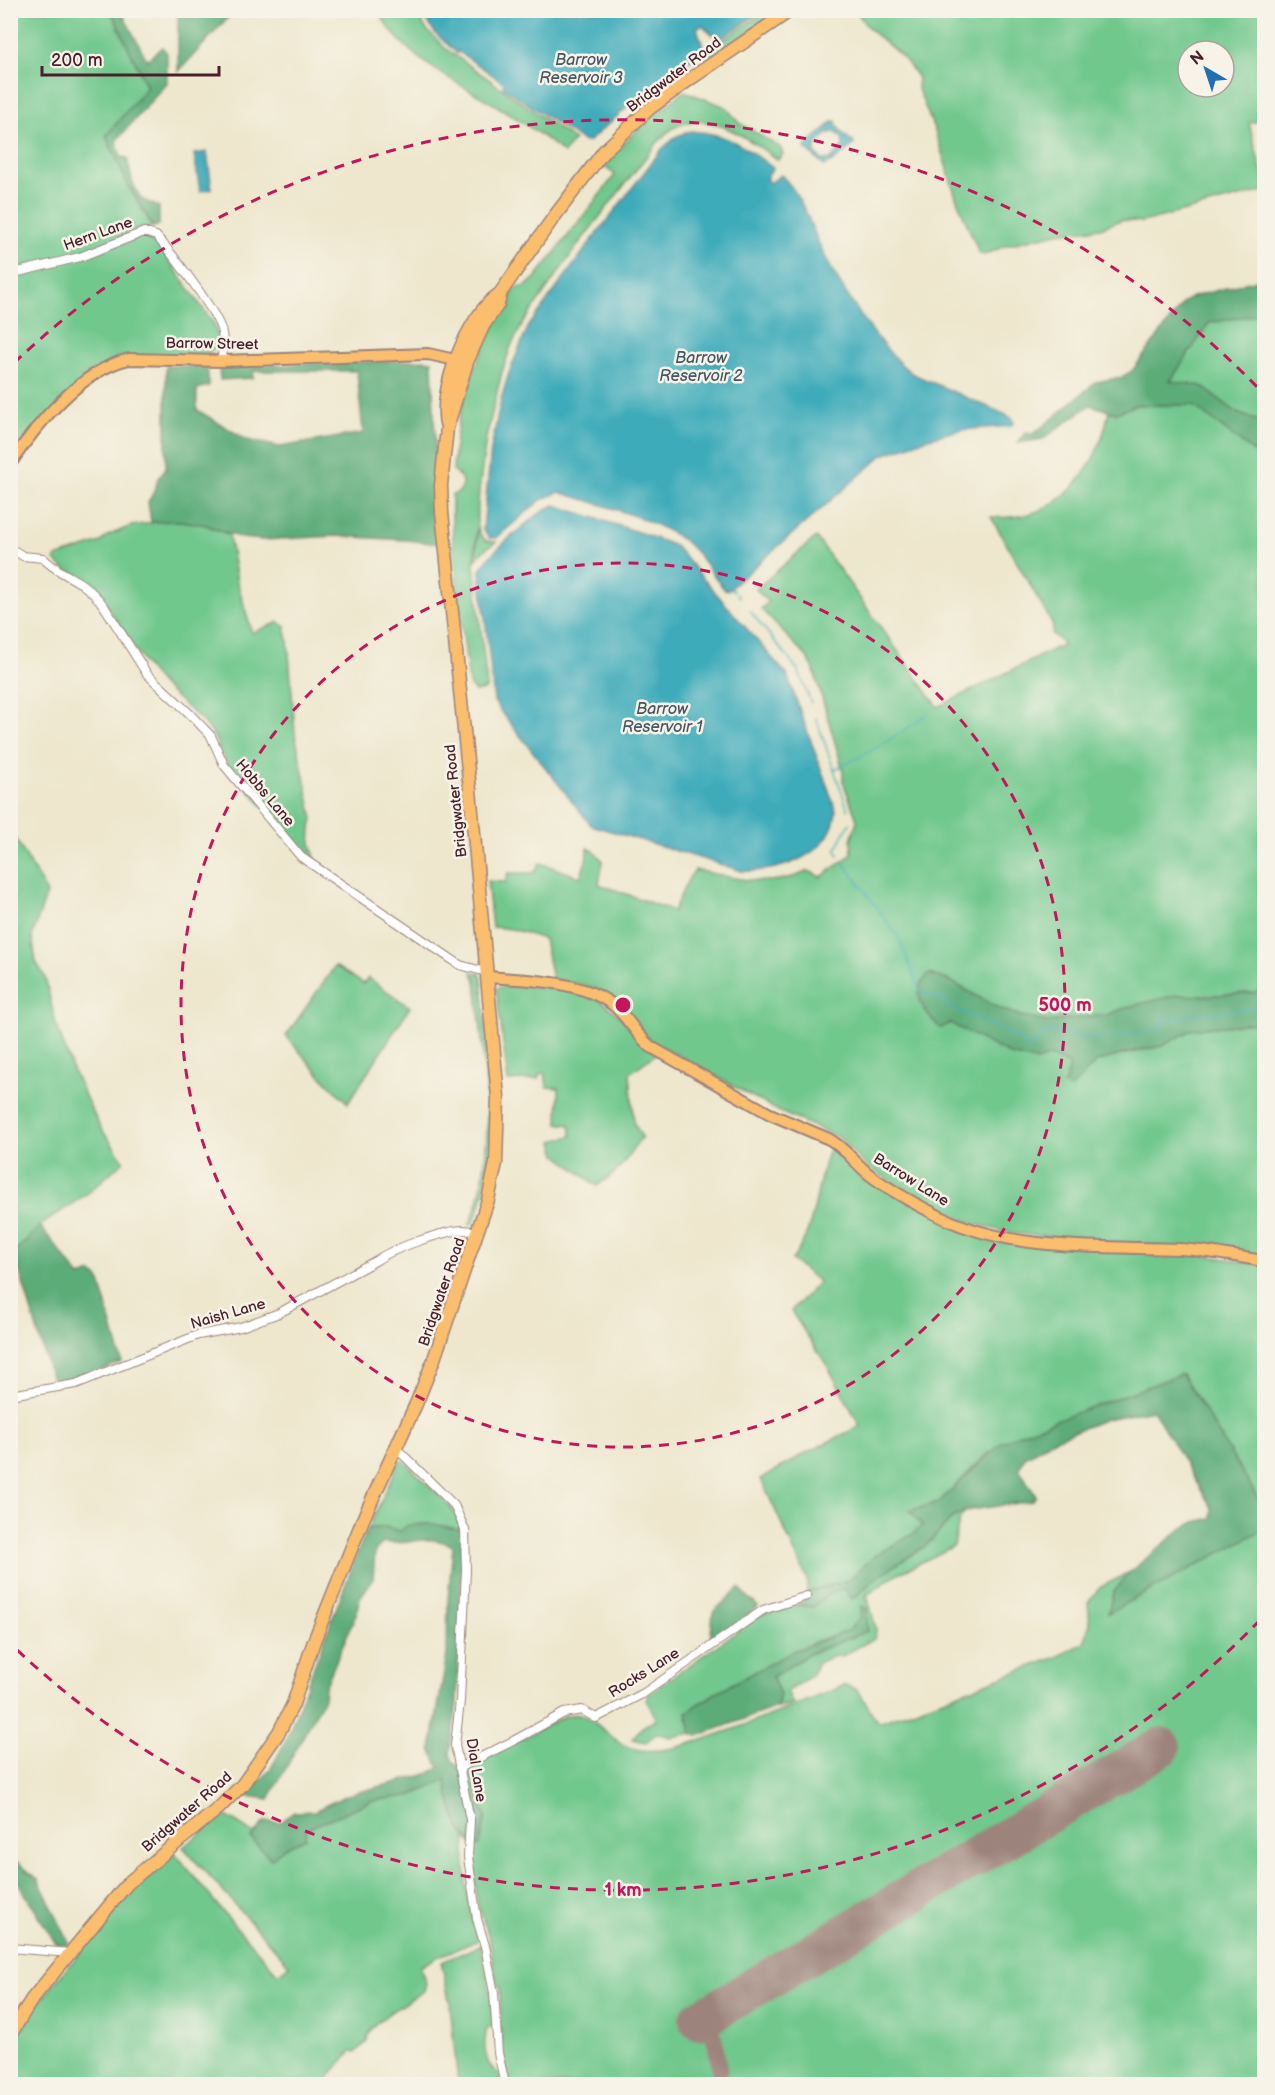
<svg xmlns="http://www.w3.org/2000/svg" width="1275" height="2095" font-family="'Balsamiq Sans',sans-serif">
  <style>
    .green { fill: #71c88d; stroke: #5e745c; stroke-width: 1.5; fill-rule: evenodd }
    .forest { fill: #5cac78; stroke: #536652; stroke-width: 1.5 }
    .water { fill: #3dabba; stroke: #446572; stroke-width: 1.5; fill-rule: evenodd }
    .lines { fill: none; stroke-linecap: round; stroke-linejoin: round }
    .stream { stroke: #3dabba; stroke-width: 1.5 }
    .taxiway { stroke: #9c837c; stroke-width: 16 }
    .runway { stroke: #9c837c; stroke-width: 40 }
    .minor-casing { stroke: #9c837c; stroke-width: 10 }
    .major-casing { stroke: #9c837c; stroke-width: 14 }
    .highway-casing { stroke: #9c837c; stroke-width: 15 }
    .minor { stroke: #fff; stroke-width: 8 }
    .major { stroke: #fabe6e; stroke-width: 10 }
    .highway { stroke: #fabe6e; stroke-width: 12 }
    .ring { fill: none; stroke: #c2185b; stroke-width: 3; stroke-dasharray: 10 8 }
    .labels { text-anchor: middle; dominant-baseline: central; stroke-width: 5; stroke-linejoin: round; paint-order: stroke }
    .street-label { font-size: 15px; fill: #4a1f2b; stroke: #f7f3e8 }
    .water-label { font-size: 16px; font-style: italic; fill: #455764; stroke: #f7f3e8 }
    .centre { fill: #c2185b; stroke: #f7f3e8; stroke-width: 3 }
    .ring-label { font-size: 18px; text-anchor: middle; font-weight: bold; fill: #c2185b; stroke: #f7f3e8; stroke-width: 5; stroke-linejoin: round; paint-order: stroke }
  </style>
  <rect width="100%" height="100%" fill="#f7f3e8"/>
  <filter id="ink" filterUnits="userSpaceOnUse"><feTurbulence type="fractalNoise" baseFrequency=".0167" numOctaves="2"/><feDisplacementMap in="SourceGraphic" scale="12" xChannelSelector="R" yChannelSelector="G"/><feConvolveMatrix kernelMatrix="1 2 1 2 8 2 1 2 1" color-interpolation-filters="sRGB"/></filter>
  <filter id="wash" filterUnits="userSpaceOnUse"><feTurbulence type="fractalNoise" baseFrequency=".008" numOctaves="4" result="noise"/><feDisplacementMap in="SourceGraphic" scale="24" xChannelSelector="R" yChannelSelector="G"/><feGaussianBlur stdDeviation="1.35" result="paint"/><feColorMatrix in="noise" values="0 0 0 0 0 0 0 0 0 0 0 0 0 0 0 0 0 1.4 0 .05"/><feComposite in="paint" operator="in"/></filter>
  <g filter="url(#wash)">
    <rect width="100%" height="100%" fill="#eee7cd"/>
    <path class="green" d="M10,11h101l36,76 -41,49 23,51 24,40 -12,1 -31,15 -52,18c-9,-2 -36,7 -48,9z
      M378,11h36l13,19 18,18 129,92 -10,13c-20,-16 -42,-32 -64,-45 -46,-28 -95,-48 -122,-97z
      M767,11h12l-75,51 6,-13z
      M857,11h407v109l-15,3 15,58v10l-122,31 -21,-2 -21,8 -43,5 -50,12 -23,10 -5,-2 -22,-53 -22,-69 -18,-44 1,-9c-6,-8 -11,-17 -18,-23 -16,-15 -34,-24 -43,-44zM1188,51h36v36h-36z
      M684,91l42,16 13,16 41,24 3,7 -5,6c-26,-18 -66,-51 -101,-34 -9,4 -15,12 -21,18l-79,102 -53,76 -13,24 -9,26 -16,66 -7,53 -5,74 13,122 -3,3 -9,2 -6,-8c-7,-63 -18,-126 -17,-189 9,-2 12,-8 9,-17l-8,-7c2,-70 28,-125 63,-184h9l11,-10 79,-102 -13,-11 28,-26 -1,-1z
      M142,236l10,2 4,4 58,82 4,12 -1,10 -12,10 -100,9 -85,80 -9,-1v-168z
      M1264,313v106l-2,3 -23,-8 -38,-28 -31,-5 39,-58z
      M1136,405h57l71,55v532l-63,4 -24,-1 -46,11 -25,9 -59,7 -24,-5 -27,-10 -46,-26 -20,-7 20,49 61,32 25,6 15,-5 20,9 -5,12 16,-2 14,-13 16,-5 50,-11 31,-17 71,-7v235l-255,-24 -37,-10 -31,-12 -31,-17 -46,-30 -26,-27 -58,-25 -130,-72 -48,-48 -21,-8 -29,-5 -8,-40 -32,-10 -20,-2 -5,-46 19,1 2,-9h26l6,-10 40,14 6,-16 2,-13 6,3 9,10 -4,23 74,27 16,-33 6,-8c43,8 72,20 114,1l12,6 31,-23 -1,-14 6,-20 -14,-39v-11l-30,-103 -6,-10 -46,-48 7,-7 -12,-13 60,-52 122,170 126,-63 -12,-10 1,-9 -62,-108c68,6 106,-45 118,-106l7,2z
      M163,521h19l24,4 23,10 8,46 15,52 27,-11 6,4 3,14 7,94 18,85c-5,18 -2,30 5,46l-18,-13 -74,-90 -15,-31 -12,-13 -36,-32 -18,-21 -45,-70 -24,-20 -14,-7 -7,-8 1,-3 45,-15 6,-6 24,-10z
      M478,527l2,7 6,7 10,1 -12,8 -8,10z
      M10,829l37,64 -15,43 4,26 9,15 10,44 18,50 27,56 24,34 -36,32 -48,33 -26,27 -3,1z
      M335,966l29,18 4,-6 42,29 -62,96 -28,-28 -34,-39z
      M472,972l7,1 3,4 11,142 -2,38 -7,37 -10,29 -5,2c4,-10 9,-20 11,-31 15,-68 2,-145 -4,-214z
      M511,985c30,1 65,2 91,17 15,9 41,39 54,52l-26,19 4,50 8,14c-7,7 -9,14 -15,21 -7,12 -19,20 -30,28l-40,-31 -4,-14 19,-5 -2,-11 -12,-2 1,-35 -12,-1 -2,-14 -6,1 -1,5 -30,2 -12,-93z
      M831,1144l29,27 130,66 188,14 86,14v104l-5,6 5,1v132l-82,-134 -195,80 -48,48 -28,9 11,15 -7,7 -38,21 -29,26 -41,12v-13l-46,-100 43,-25 56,-28 -32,-59 -37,-56 28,-29 -27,-22c26,-34 23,-78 39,-116z
      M404,1461l42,41 8,9 7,19c-19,-4 -44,-12 -61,1l-15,-4 -17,2 31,-67z
      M964,1513l-5,7 -5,26 -60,30 -27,19 9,34 -1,9 -33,18 -7,-1 -17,8 -7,13 -24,15 6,13 -16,3 3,-13 -8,-17 37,-23 58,-23 -5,-25 -2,12 -12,13 -31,10 -98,50 -32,21 4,21 -19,4 -15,-4 -11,9 -14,-3 10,-12 15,-8 -11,-19 1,-5 115,-81 35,-9 16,2 13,-11 18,-8 8,11 31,-26 44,-28 26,-28z
      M1264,1529v555h-540l-5,-37 -5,-22 1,-5 7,-8 440,-260 2,-5 -6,-4 -457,270 -3,6c14,20 20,42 18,65h-100l-2,-1 -2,1h-101l-10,-34 -1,-62 -4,-7 -7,-43 -12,-37 -2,-18 -1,-36 6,-4 6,-27 -18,-48 96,-52c7,-1 15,-3 22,1 19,10 29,30 55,33 32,3 63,-11 93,-21 38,-14 74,-28 111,-44l13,5 20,33 181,-67 25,-13 6,-19 -2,-21 11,-15 31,-16 -17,21 -4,19z
      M446,1779c3,20 7,42 20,58 -4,36 2,69 13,103l-42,17 -17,10 6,16 -2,8c-15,10 -57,31 -57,50l-11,11 -5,-1 -28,33h-312l-1,-35 24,-40 28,-35 76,-89 37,-32 48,59 55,62 11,-9 -106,-118 42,-32 29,19 -3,4 20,21 13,-11 21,-10 1,-9 65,-28 42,-6z
      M481,1945l11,55 1,26 -6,2c-3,12 -3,25 2,36 5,8 11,8 13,20h-44l-8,-80 -8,-38v-4z"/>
    <path class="forest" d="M111,11h10l26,49 15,-13 5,6v30l-51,58 5,16 6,1 5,23 9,18 18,8v18l-6,2 -24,-40 -23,-51 41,-49z
      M178,11h56l-56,61z
      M1264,278v35l-55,10 -39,58 31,5 38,28 23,8 2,-3v41l-71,-55h-57l-20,8 -26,-8 -47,34 -25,4 8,-11 7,1 8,-5 55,-46 26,-5 10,-6 52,-69 8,-5z
      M424,360l8,1 7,183 -33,-4 -71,-4 -72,4 -22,-2 -35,-13 -24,-4 -31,1 -3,-20 7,-12 3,-12 8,-10v-102h41l2,20 -12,3v21l50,30 33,7 83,-14 -6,-62h-103l-1,7 -33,2 -1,-13z
      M929,974l21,7 46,26 27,10 24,5 59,-7 25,-9 46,-11 24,1 63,-4v30l-71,7 -31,17 -28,5 -38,11 -25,26 -7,-3 6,-20 -19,-9 -15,5 -25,-6 -61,-32 -9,5c-6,-4 -9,-9 -14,-15 -10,-14 -12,-26 2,-39z
      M40,1226l40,51 11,-4 8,5 23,84 -46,18 -23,3 -39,-130z
      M1182,1374l82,134v21l-156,84 5,-20 17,-21 50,-42 15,-8 16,-4 1,-10 -59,-98 -47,9 -53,21 -29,18 -5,11 17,27 -4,5 -62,9 -17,7 -26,28 -44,28 -31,26 -8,-11 -18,8 -13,11 -16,-2 9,-6 1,-7 41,-12 29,-26 38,-21 7,-8 -12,-14 29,-9 62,-59 20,-10z
      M434,1524l27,6 2,4 -6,169 -7,51 4,10 16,8 16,44 -6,28 -6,3 -15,-19 -10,-31 -3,-17 -33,15 -42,6 -65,28 -1,9 -21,10 -13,11 -20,-21 13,-16h17l13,-10 20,-1 33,-16 78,-20 14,-7 -8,-19 16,-95 1,-55 5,-53c-27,-14 -44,1 -70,-4l-8,9 -2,28 -14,20 -2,13 -32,75 -1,11 -55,101 -23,-3 24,-26 15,-28 77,-201 6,-12 17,-2 15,4 8,-6z
      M739,1588l19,19 -48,36 3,-31z
      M862,1606l5,3v22l-58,23 -37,23 8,17 -3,13 -79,29 -7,-3 -4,-21 32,-21 76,-41 53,-19 12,-13z
      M11,1857l27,22 31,63 -2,3 -11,-1 -45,-73z"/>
    <path class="water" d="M419,11h343l-43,29 -17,-15 -5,3 7,22 -63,45 -52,46 -5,1 -81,-55 1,-4 -45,-31 -2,1 -21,-19z
      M833,121h3c0,6 11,18 17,20l1,3 -20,17 -10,5 -19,-18c8,-12 20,-17 28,-27zM835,132l7,6 1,8 -12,13 -9,1 -7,-7v-7l13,-13z
      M691,131c35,2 55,16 82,37l-7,11 4,4 11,-8c21,20 28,47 40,73 16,35 61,104 92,126l96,42 5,6 -3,4 -51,4 -31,8 -46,17 -155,135h-3c-14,-17 -27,-40 -45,-52 -30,-21 -86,-35 -121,-46l-18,8 -45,38h-7l-6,-9 8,-80 10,-50 8,-26 19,-46 61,-83 73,-95 15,-13z
      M207,152l5,37 -12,2 -6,-37z
      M555,505l92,30 28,11 112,129 49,135c-2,44 -56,63 -94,61l-151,-46 -92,-116 -5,-8 -1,-9 -13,-121c4,-14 61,-62 75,-66z"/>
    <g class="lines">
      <path class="stream" d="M731,587l3,4
        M737,594l2,3
        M750,611l48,59 13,33
        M816,718l32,92
        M835,769c33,-15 62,-32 91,-54
        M839,856l-3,-7 14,-26
        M844,863l55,75 21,53 9,5 10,1 8,7 15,8 18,7 35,19 6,1 6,9 5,-2 12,-12 13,-3 35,8 66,-9 4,-3 2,-10 9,2 34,-7 10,1 47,-7"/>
      <path class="taxiway" d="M713,2012l-4,6 -1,8 7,15 5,32v11"/>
      <path class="runway" d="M699,2020l462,-273"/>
    </g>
  </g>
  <g filter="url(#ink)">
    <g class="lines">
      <defs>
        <path id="minor" d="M10,274l70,-17 64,-25 12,4c15,16 63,78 66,97 2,9 0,19 0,28
          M10,548l13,8 20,2c11,12 27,18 40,27 8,6 15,13 21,21l43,68 43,40 21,22 13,29 77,92 159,108 26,7
          M10,1395l66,-11 122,-49 43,-8 38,-14 98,-53c14,-11 69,-30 87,-30 4,0 10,2 14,3
          M395,1447l59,58 11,25 1,40 -6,131 -5,44 15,75 -2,37 9,62 8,27 9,47 4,60 7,31
          M459,1768l56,-28 49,-27 18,-3 14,8 48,-25 119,-83 44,-14
          M10,1948l60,5"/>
        <path id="major" d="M10,464c26,-39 71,-94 119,-105l93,2 206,-7 27,6
          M487,977c38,3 95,3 126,28 15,12 23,30 38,42l119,67 59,25c16,9 27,25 41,36 21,16 47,30 71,42 74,35 158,29 238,32 28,1 57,8 85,12"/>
        <path id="highway" d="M447,427c-11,-34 22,-113 51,-132
          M10,2035l22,-36 96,-116 92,-76 23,-23 36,-52 14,-28 21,-63 50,-124 52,-113 17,-42 55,-162 8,-37 2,-66 -28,-307 -28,-278 -1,-27 6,-57 20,-66 16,-36 15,-22 3,-12 50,-71 53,-70 45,-42 44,-32 98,-67"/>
      </defs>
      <use href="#minor" class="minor-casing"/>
      <use href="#major" class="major-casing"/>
      <use href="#highway" class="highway-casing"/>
      <use href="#minor" class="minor"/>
      <use href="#major" class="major"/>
      <use href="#highway" class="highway"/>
    </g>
  </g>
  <g class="ring">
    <circle cx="623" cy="1005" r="442"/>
    <path d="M1260 1620A885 885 0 0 1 14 1647M14 363A885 885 0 0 1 1260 390"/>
  </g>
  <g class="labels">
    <g class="street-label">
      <text transform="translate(674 75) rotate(-37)">Bridgwater Road</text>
      <text transform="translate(98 234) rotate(-20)">Hern Lane</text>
      <text transform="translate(212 344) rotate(1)">Barrow Street</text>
      <text transform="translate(265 793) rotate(50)">Hobbs Lane</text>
      <text transform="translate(456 801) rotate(-96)">Bridgwater Road</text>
      <text transform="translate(911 1180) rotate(32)">Barrow Lane</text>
      <text transform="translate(442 1292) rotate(-71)">Bridgwater Road</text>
      <text transform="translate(228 1314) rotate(-16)">Naish Lane</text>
      <text transform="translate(644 1673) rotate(-32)">Rocks Lane</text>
      <text transform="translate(476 1770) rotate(81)">Dial Lane</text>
      <text transform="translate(187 1812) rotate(-41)">Bridgwater Road</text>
    </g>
    <g class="water-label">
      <text x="581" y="60">Barrow<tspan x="581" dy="18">Reservoir 3</tspan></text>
      <text x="701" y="358">Barrow<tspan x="701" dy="18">Reservoir 2</tspan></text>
      <text x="662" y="709">Barrow<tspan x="662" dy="18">Reservoir 1</tspan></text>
    </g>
  </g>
  <circle cx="623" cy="1005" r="9" class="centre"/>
  <g class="ring-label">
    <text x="1065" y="1011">500 m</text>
    <text x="623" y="1896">1 km</text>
  </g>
  <rect width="1275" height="2095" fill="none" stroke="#f7f3e8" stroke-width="36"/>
  <g transform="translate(1206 69) rotate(321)"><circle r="28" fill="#f7f3e8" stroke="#b29e9c" stroke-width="1.5"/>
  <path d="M0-4.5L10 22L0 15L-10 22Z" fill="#1f6fb2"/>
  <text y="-9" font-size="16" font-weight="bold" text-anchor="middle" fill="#4a1f2b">N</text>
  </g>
  <path d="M42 66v9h177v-9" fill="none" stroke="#4a1f2b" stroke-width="3"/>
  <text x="51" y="66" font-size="18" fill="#4a1f2b" stroke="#f7f3e8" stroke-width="4.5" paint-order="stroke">200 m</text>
</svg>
